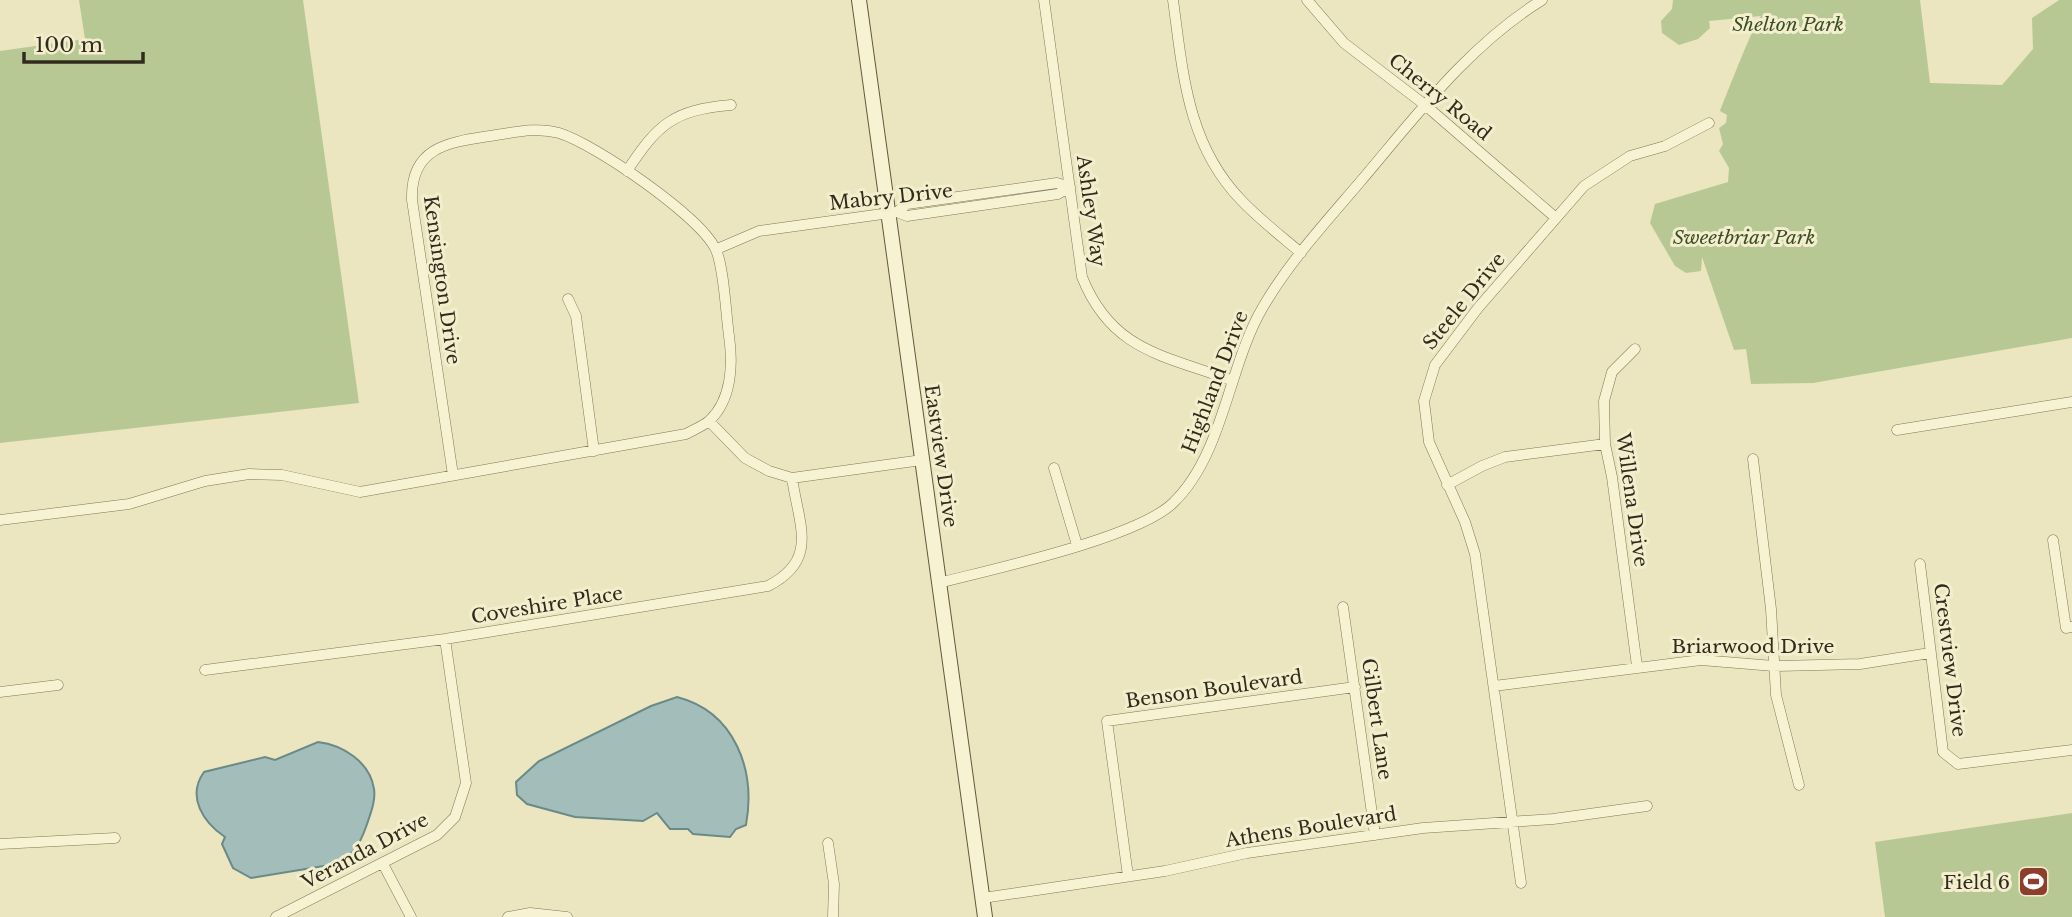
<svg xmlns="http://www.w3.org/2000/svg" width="2072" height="917" font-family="'Libre Baskerville',serif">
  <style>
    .green { fill: #b8c894 }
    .water { fill: #a2bdba; stroke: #6a8a88; stroke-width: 2 }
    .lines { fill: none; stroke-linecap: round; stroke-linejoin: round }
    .street-casing { stroke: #827659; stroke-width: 11 }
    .secondary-casing { stroke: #64573c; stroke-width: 16 }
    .street { stroke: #f6f2d2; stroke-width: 10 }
    .secondary { stroke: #f6f2d2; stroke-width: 14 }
    .labels { text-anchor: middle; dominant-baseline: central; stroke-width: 6; stroke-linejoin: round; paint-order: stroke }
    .park-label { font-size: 19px; font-style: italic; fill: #3b4e24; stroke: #f3efce }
    .street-label { font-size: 19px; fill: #322b1c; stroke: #f3efce }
    .poi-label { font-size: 19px; fill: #322b1c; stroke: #f3efce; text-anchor: end }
  </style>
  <rect width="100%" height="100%" fill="#ebe6bf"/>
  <path class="green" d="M79,0h224l56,403 -359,40v-392l85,-12z
    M1673,0h247l10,83 72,2 31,-36 -1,-31 27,-18h13v338l-259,45 -62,1 -5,-35 -12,1 -32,-93 -1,14 -15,2 -11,-7 -25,-43 5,-19 73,-22 1,-14 -10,-17 4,-7 -4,-16 7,-5 1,-8 -7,-4c6,-15 35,-90 41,-95l-52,5 1,7 -12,11 -19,6 -17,-12 -1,-12 11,-12z
    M2072,813v104h-187l-10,-75z"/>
  <path class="water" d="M677,697c58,15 79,73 69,128l-10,4 -6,8 -37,-3 -5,-5h-18l-13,-16 -14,8 -68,-4 -48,-13 -10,-9 -1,-13 23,-21 112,-55z
    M318,742c25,3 52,20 56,47 2,12 -4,26 -8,38 -6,17 -14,30 -30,37l-85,14 -18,-10 -11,-24 3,-7c-21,-14 -39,-40 -21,-65l61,-15 10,3z"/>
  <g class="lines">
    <defs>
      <path id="street" d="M1044,0l38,277c30,75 83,78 151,104
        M1173,0c10,73 14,144 68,200 18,19 40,36 60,53
        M1307,0l37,43 81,62 131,113
        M627,171c31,-47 46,-61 104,-66
        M897,212l10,-8 150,-21 13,4
        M717,249l42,-18 138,-19 10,4 151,-22 12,-7
        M568,299l8,17 18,135
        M1635,349l-23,23 -8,29 1,43 7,33 25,189
        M709,421l36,37 24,13 23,7 130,-18
        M1897,430l175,-28
        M1753,459l18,150 5,86 23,90
        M1054,468l23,77
        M1447,485l35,-19 23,-9 100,-13
        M0,520l129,-16 76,-23 44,-7 33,1 78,17 326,-58c7,-4 17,-8 23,-13 23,-21 24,-57 20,-85 -3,-20 -5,-72 -14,-88 -17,-33 -120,-104 -156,-115 -21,-6 -43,-1 -63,2 -43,7 -86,9 -84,65l41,275
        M2053,540l13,88 6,-1
        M1920,564l23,188 15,12 114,-14
        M939,583c54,-14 198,-45 234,-80 51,-49 55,-137 90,-196 26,-45 63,-85 97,-125 56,-66 108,-136 182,-182
        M1343,607l32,228
        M205,670l240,-31 323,-53c51,-26 31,-60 24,-108
        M1494,686l207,-26 73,6 86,-2 70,-11
        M0,692l58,-7
        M828,843l6,41 -1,33
        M0,844l115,-6
        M383,864l28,53
        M1128,876l-21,-155 248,-34
        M1521,883l-46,-329 -10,-32 -36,-80 -5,-41 11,-36 43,-57 106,-122 46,-30 35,-10 44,-23
        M983,898l182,-27 82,-18 176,-25 130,-9 94,-13
        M276,917l161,-82 18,-18 11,-34 -21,-144
        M508,917l22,-4 37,4"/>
      <path id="secondary" d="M859,0l126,917"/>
    </defs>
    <use href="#street" class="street-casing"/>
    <use href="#secondary" class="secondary-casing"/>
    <use href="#street" class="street"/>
    <use href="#secondary" class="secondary"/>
  </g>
  <defs>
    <symbol id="stadium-square" viewBox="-11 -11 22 22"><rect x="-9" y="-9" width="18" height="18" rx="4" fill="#8d3e2c" stroke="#f3efce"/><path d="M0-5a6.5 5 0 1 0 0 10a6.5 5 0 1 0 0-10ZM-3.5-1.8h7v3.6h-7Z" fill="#fff"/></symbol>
  </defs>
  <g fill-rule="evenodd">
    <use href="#stadium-square" x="2016" y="864" width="35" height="35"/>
  </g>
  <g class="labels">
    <g class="park-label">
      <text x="1788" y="24">Shelton Park</text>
      <text x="1744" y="237">Sweetbriar Park</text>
    </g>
    <g class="street-label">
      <text transform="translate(1440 97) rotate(39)">Cherry Road</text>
      <text transform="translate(891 197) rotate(-6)">Mabry Drive</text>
      <text transform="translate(1091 211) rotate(82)">Ashley Way</text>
      <text transform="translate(442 280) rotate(82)">Kensington Drive</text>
      <text transform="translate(1464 301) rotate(-51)">Steele Drive</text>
      <text transform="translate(1215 382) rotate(-69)">Highland Drive</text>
      <text transform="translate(941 456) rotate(82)">Eastview Drive</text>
      <text transform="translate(1632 500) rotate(82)">Willena Drive</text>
      <text transform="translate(547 605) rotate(-9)">Coveshire Place</text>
      <text x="1753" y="646">Briarwood Drive</text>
      <text transform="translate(1950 660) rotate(83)">Crestview Drive</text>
      <text transform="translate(1214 689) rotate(-8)">Benson Boulevard</text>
      <text transform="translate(1377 719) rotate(82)">Gilbert Lane</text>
      <text transform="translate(1311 827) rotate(-9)">Athens Boulevard</text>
      <text transform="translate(365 851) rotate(-28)">Veranda Drive</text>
    </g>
    <g class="poi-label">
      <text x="2010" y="882">Field 6</text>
    </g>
  </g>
  <path d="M24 52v10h119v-10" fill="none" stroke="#322b1c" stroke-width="3.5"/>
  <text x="35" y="52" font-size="21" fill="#322b1c" stroke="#f3efce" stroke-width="5" paint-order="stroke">100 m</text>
</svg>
